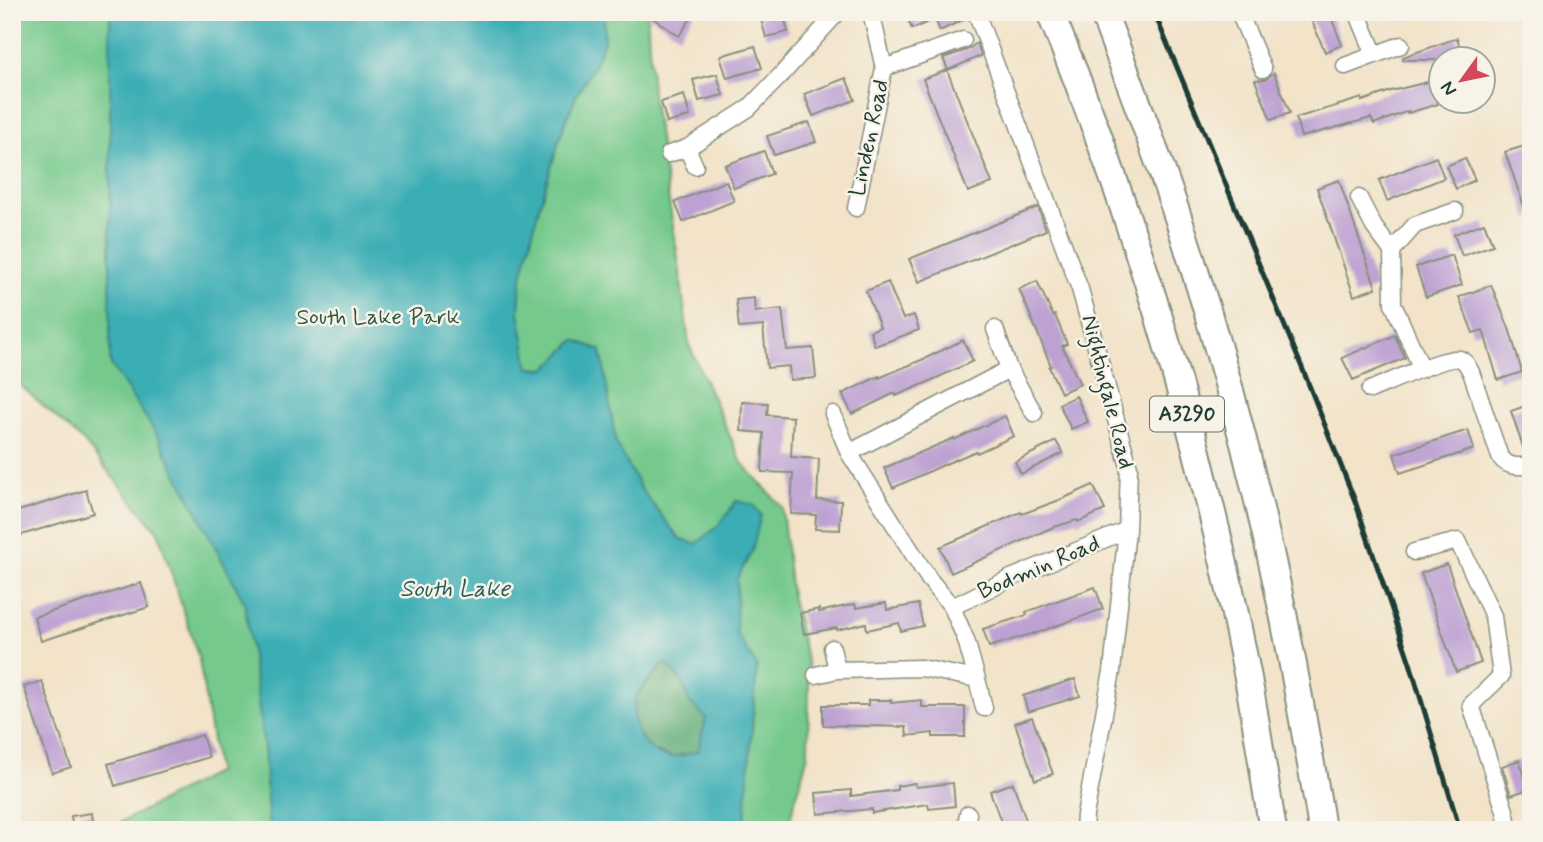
<svg xmlns="http://www.w3.org/2000/svg" width="1543" height="842" font-family="Mynerve,sans-serif">
  <style>
    .green { fill: #74c98d; stroke: #4a8360; stroke-width: 2 }
    .forest { fill: #5fad78; stroke: #3f7556; stroke-width: 2 }
    .water { fill: #3badb5; stroke: #2d7574; stroke-width: 2; fill-rule: evenodd }
    .building { fill: #bda1d3 }
    .lines { fill: none; stroke-linecap: round; stroke-linejoin: round }
    .minor-casing { stroke: #88907e; stroke-width: 19 }
    .primary-casing { stroke: #88907e; stroke-width: 30 }
    .minor { stroke: #fff; stroke-width: 16 }
    .primary { stroke: #fff; stroke-width: 26 }
    .rail { stroke: #1f3d34; stroke-width: 5 }
    .labels { text-anchor: middle; dominant-baseline: central; stroke-width: 5; stroke-linejoin: round; paint-order: stroke }
    .shield { fill: #f7f3e8; stroke: #60746a; stroke-width: 2 }
    .shield-label { font-size: 21px; font-weight: bold; fill: #1f3d34 }
    .street-label { font-size: 23px; fill: #1f3d34; stroke: #f7f3e8 }
    .park-label { font-size: 23px; fill: #305946; stroke: #f7f3e8 }
    .water-label { font-size: 24px; font-style: italic; fill: #275f5b; stroke: #f7f3e8 }
  </style>
  <rect width="100%" height="100%" fill="#f7f3e8"/>
  <filter id="ink" filterUnits="userSpaceOnUse"><feTurbulence type="fractalNoise" baseFrequency=".0143" numOctaves="2"/><feDisplacementMap in="SourceGraphic" scale="14" xChannelSelector="R" yChannelSelector="G"/><feConvolveMatrix kernelMatrix="1 2 1 2 8 2 1 2 1" color-interpolation-filters="sRGB"/></filter>
  <filter id="wash" filterUnits="userSpaceOnUse"><feTurbulence type="fractalNoise" baseFrequency=".00686" numOctaves="4" result="noise"/><feDisplacementMap in="SourceGraphic" scale="28" xChannelSelector="R" yChannelSelector="G"/><feGaussianBlur stdDeviation="1.57" result="paint"/><feColorMatrix in="noise" values="0 0 0 0 0 0 0 0 0 0 0 0 0 0 0 0 0 1.4 0 .05"/><feComposite in="paint" operator="in"/></filter>
  <g filter="url(#wash)">
    <rect width="100%" height="100%" fill="#f2e3c9"/>
    <path class="green" d="M12,12h635l5,82 27,171 10,80 53,118 40,44 9,88 18,75 -1,84 -21,76h-666v-8l96,-50 -18,-113 -41,-127 -73,-89 -73,-65z"/>
    <path class="forest" d="M665,663l17,18 7,20 17,17 -7,33 -27,6 -22,-7 -17,-24 2,-27z
      M357,818l27,2 3,10h-62l6,-5z"/>
    <path class="water" d="M110,12h494v29l-9,23 -18,30 -13,31 -25,82 -18,74 -2,31 10,56 17,1 29,-29 26,10 15,93 25,46 38,49 16,6c18,-12 30,-24 41,-43l17,4 8,10 -9,36 -15,28 -1,54 21,33 -12,154 -6,10h-352l-4,-10c-19,-2 -43,-5 -58,10h-56l-5,-82 -19,-144 -88,-169 -47,-72zM665,663l17,18 7,20 17,17 -8,33c-8,2 -18,6 -26,6 -28,-2 -43,-31 -37,-56 3,-10 22,-31 30,-38z"/>
    <g id="blocks">
      <path class="building" d="M644,12h51l-16,24z
        M775,12h8l5,20 -22,5 -6,-21z
        M905,12h61l1,6 -27,13 -5,-12 -23,10z
        M1308,12h21l13,33 -17,7z
        M1457,38l7,22h-61v-3z
        M977,43l4,13 -33,14 -5,-12 24,-8z
        M755,46l7,22 -35,10 -7,-22z
        M947,70l45,113 -24,9 -45,-113z
        M1274,73l16,40 -19,7 -16,-40 11,-1z
        M717,74l6,21 -24,6 -6,-21z
        M846,78l9,22 -42,16 -9,-22z
        M1432,81l6,23 -30,9v-2l-34,13 -3,-6 -70,19 -5,-19 66,-20v3l29,-10z
        M684,95l6,21 -23,7 -6,-21z
        M809,122l7,20 -42,13 -7,-19z
        M1531,144v74h-3l-23,-66z
        M764,151l8,23 -38,14 -9,-23z
        M1436,157l8,21 -57,23 -8,-21z
        M1465,158l10,22 -19,9 -10,-23z
        M1339,180l37,108 -22,8 -37,-108z
        M726,181l8,20 -51,21 -8,-20z
        M1038,207l8,23 -127,52 -10,-23z
        M1484,223l9,22 -31,11 -8,-22z
        M1452,255l10,30 -36,12 -10,-30z
        M1037,281l16,35 2,-1 12,29 -5,2 18,38 -19,9 -12,-26 2,-1 -17,-42 -15,-35z
        M888,282l15,37 11,-4 5,15 -44,16 -5,-15 10,-4 -14,-36z
        M1491,285l18,43 13,44 -24,8 -15,-50 -10,3 -14,-36z
        M754,298l1,14 27,-3 5,41 26,-2 3,30 -26,2 -1,-14 -22,2 -4,-42 -24,2 -3,-28z
        M1395,335l10,23 -52,22 -11,-22z
        M963,340l10,21 -47,22 -30,13 -1,-3 -43,21 -10,-20 37,-18v2l47,-20z
        M1076,396l12,26 -17,7 -12,-25z
        M742,402l26,1 -1,12 26,2 -2,40 28,2 -2,41 24,1 -1,29 -25,-1 1,-14 -25,-1 2,-41 -31,-1 2,-39 -23,-2z
        M1531,404v52h-5l-15,-45z
        M1005,416l9,20 -37,17 -1,-2 -26,11 -57,26 -9,-20 70,-30v2z
        M1468,430l6,19 -74,24 -6,-19z
        M1056,441l7,12 -42,21 -6,-12z
        M1093,485l12,25 -27,12 -1,-2 -26,8 -100,45 -11,-26 81,-35 1,2 40,-15z
        M86,490l7,23 -81,25v-25z
        M1447,564l34,99 -25,9 -35,-99z
        M141,583l8,24 -108,34 -7,-24z
        M1095,587l8,22 -69,25v-1l-45,14 -6,-18 44,-14 -1,-3z
        M886,603l1,7 31,-6 5,22 -22,5 -2,-8 -32,7 -1,-7 -29,7v-2l-33,6 -4,-21 19,-4v3l36,-8 1,4z
        M1075,679l5,17 -52,16 -5,-16z
        M42,681l29,86 -19,6 -28,-86z
        M868,700h23v3l31,-3v7h43v30h-32v-4l-26,3 -1,-9 -83,-2v-20h45z
        M1032,717l21,57 -18,6 -20,-57z
        M202,735l7,22 -94,29 -7,-22z
        M1519,760l10,29 -18,6 -9,-29z
        M915,783l1,4 37,-4 2,23 -26,3 -1,-5 -56,9v-4l-54,5 -2,-21 35,-3v6l46,-6v-4z
        M1013,783l10,29 7,18h-26l-14,-39z
        M92,813l2,17h-21l-2,-14z"/>
    </g>
  </g>
  <g filter="url(#ink)">
    <use href="#blocks" fill-opacity="0" stroke="#88907e" stroke-width="2"/>
    <g class="lines">
      <defs>
        <path id="minor" d="M976,12l104,277 49,178 -2,63 -15,141 -27,144 -1,15
          M1239,12l24,57
          M1357,12l18,43
          M1345,66l56,-21
          M884,68l79,-28
          M687,148l8,18
          M669,154l18,-6 62,-40 34,-35 55,-61
          M1359,198l15,29 18,24
          M856,208l28,-140 -13,-56
          M995,329l14,40
          M1422,369l-29,-65 -1,-53 23,-26 40,-14
          M1370,390c15,-6 78,-35 90,-31 6,2 8,8 11,13l29,85c8,11 18,9 31,9
          M833,414l16,39 80,126 23,28 59,-29 116,-48
          M849,453l160,-84 25,44
          M1414,552l44,-11 35,75 8,60 -30,29 34,106 4,19
          M832,648l5,22
          M816,675l21,-5 84,-2 56,11 -11,-39 -14,-33
          M977,679l7,29
          M965,830l3,-16"/>
        <path id="primary" d="M1050,12c88,213 153,435 197,661 10,52 17,104 26,157
          M1103,12c28,74 57,149 81,224 51,158 91,321 119,484 6,36 14,73 19,110"/>
      </defs>
      <use href="#minor" class="minor-casing"/>
      <use href="#primary" class="primary-casing"/>
      <use href="#minor" class="minor"/>
      <use href="#primary" class="primary"/>
      <path class="rail" d="M1154,12l149,358 52,131 55,162 50,167"/>
    </g>
  </g>
  <g class="labels">
    <rect class="shield" x="1150" y="396.5" width="74" height="35" rx="5"/>
    <g class="shield-label">
      <text x="1187" y="414">A3290</text>
    </g>
    <g class="street-label">
      <text transform="translate(870 138) rotate(-78)">Linden Road</text>
      <text transform="translate(1107 392) rotate(76)">Nightingale Road</text>
      <text transform="translate(1039 568) rotate(-23)">Bodmin Road</text>
    </g>
    <g class="park-label">
      <text x="378" y="318">South Lake Park</text>
    </g>
    <g class="water-label">
      <text x="455" y="589">South Lake</text>
    </g>
  </g>
  <rect width="1543" height="842" fill="none" stroke="#f7f3e8" stroke-width="42"/>
  <g transform="translate(1462 80) rotate(237)"><circle r="33" fill="#f7f3e8" stroke="#a1aaa0" stroke-width="2"/>
  <path d="M0-5L12 26L0 18L-12 26Z" fill="#d1495b"/>
  <text y="-10" font-size="19" font-weight="bold" text-anchor="middle" fill="#1f3d34">N</text>
  </g>
</svg>
